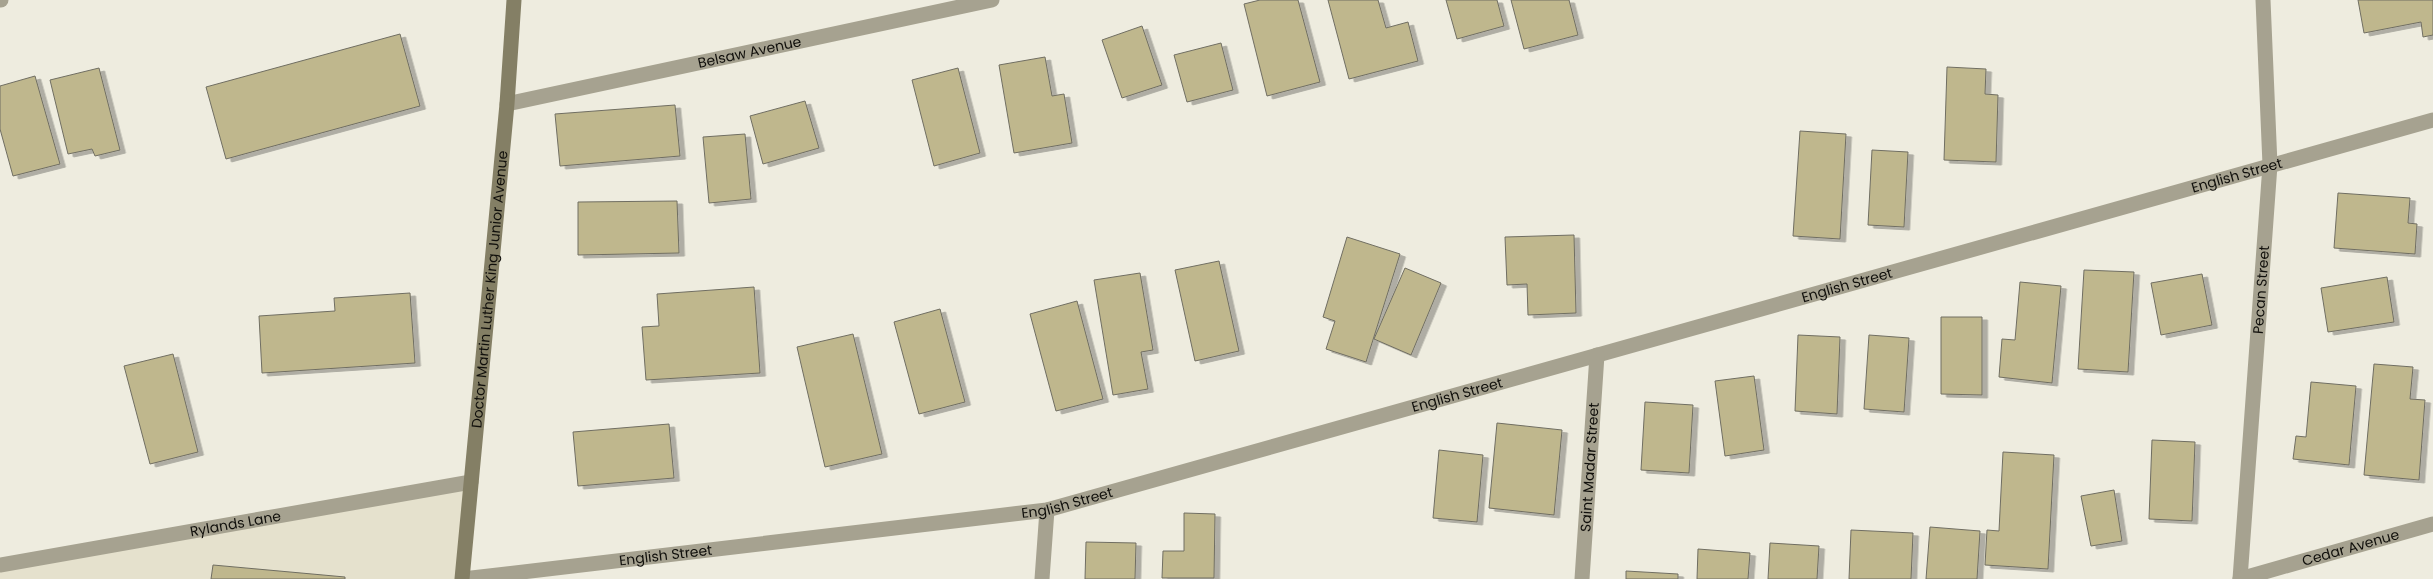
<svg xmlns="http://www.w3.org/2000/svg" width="2433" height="579" font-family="Poppins,sans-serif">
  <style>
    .built { fill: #e5e1cd }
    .building { fill: #bfb78d; stroke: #706e62; filter: url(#shadow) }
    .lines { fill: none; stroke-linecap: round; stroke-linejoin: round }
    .street { stroke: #a6a290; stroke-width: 15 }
    .secondary { stroke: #847f65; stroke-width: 15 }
    .labels { text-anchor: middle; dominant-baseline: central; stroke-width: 4; stroke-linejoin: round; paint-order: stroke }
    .street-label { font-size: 14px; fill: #100f0b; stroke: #fcf9ec }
  </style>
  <defs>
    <filter id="shadow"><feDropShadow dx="5.5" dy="3" stdDeviation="0" flood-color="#0004"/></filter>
  </defs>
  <rect width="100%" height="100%" fill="#eeecdf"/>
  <path class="built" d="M471,482l-9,97h-462v-14z"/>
  <path class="building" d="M1260,0h38l22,82 -53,14 -23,-92z
    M1328,0h50l8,28 22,-6 10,39 -69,18z
    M1446,0h51l7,26 -47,13z
    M1511,0h58l9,35 -54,14z
    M2358,0h75v35l-10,2 -2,-15 -57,11z
    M1142,26l20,59 -40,13 -20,-58z
    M400,34l20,72 -194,53 -20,-72z
    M1221,43l12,47 -46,12 -13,-47z
    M1045,57l7,39 12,-2 8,49 -58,10 -15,-88z
    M1947,67l39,2 -1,25 13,1 -2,67 -52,-2z
    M99,68l21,82 -25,6 -3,-7 -24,5 -18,-74z
    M958,68l22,85 -46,13 -22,-86z
    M35,76l25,88 -47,12 -13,-47v-43z
    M805,101l14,47 -56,16 -13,-48z
    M675,105l5,51 -120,10 -5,-52z
    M1800,131l46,3 -6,105 -47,-3z
    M745,134l6,65 -42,4 -6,-66z
    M1872,150l36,2 -4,75 -36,-2z
    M2338,193l72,5 -2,25 9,1 -2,30 -81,-6z
    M677,201l2,52 -101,2v-53z
    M1574,235l2,78 -48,2 -1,-31 -20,1 -2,-48z
    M1347,237l53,17 -34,108 -40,-13 9,-28 -12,-4z
    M1219,261l20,90 -44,10 -20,-91z
    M1405,268l36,15 -30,72 -37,-16z
    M2084,270l50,2 -6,100 -50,-3z
    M1140,273l13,77 -12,2 7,37 -35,6 -19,-115z
    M2202,274l10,51 -51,10 -10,-52z
    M2387,277l7,45 -66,10 -7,-44z
    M2020,282l41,4 -9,97 -53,-6 3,-38 13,1z
    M754,287l6,86 -114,7 -4,-53 17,-1 -2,-32z
    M410,293l5,70 -153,10 -3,-57 76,-5 -1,-13z
    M1077,301l26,98 -47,12 -26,-97z
    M940,309l25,93 -46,12 -25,-92z
    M1941,317h41v78l-41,-1z
    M853,334l29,120 -57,13 -28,-120z
    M1798,335l42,2 -3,77 -42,-3z
    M1869,335l40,3 -5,74 -40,-3z
    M173,354l25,98 -48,12 -26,-98z
    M2374,364l39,3 -3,32 15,1 -6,80 -55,-5z
    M1754,376l10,74 -39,6 -10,-75z
    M2311,382l45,4 -7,79 -56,-6 3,-23 10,1z
    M1645,402l48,3 -4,68 -48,-3z
    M1497,423l65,7 -8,85 -65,-7z
    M669,424l5,54 -96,8 -5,-54z
    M2152,440l43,2 -3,79 -43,-2z
    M1439,450l44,5 -6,67 -44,-4z
    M2003,452l51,3 -6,114 -63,-4 2,-35 12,1z
    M2114,490l8,51 -31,5 -10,-50z
    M1184,513l31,1 -1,64h-52l1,-27h21z
    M1930,527l50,4 -3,48h-51z
    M1851,530l62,3 -2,46h-62z
    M1086,542l50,1 -1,36h-50z
    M1770,543l49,3 -2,33h-49z
    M1698,549l52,4 -2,26h-51z
    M213,565l132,12v2h-134z
    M1626,571l52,3v5h-52z"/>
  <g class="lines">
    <g class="street">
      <path d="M0,0h1"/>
      <path id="s1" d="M507,104l485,-104"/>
      <path id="s2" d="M0,565l471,-83"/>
      <path id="s3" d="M463,579l584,-69 1386,-390"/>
      <path d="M1042,579l5,-69"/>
      <path id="s4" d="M1582,579l15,-224"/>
      <path id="s5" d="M2240,579l30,-414 -7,-165"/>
      <path id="s6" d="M2240,579l193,-55"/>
    </g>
    <path class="secondary" id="s7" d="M462,579l45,-475 7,-104"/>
  </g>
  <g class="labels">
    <g class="street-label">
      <text stroke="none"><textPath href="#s1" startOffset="248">Belsaw Avenue</textPath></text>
      <text stroke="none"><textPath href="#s3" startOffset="1824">English Street</textPath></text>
      <text stroke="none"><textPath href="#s3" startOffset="1419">English Street</textPath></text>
      <text stroke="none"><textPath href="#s7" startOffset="291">Doctor Martin Luther King Junior Avenue</textPath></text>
      <text stroke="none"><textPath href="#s5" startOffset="290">Pecan Street</textPath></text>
      <text stroke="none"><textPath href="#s3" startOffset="1014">English Street</textPath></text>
      <text stroke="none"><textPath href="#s4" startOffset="112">Saint Madar Street</textPath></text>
      <text stroke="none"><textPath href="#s3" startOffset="609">English Street</textPath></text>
      <text stroke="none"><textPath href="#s2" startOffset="239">Rylands Lane</textPath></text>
      <text stroke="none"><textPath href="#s6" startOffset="115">Cedar Avenue</textPath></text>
      <text stroke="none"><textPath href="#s3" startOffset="204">English Street</textPath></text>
    </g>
  </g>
</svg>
